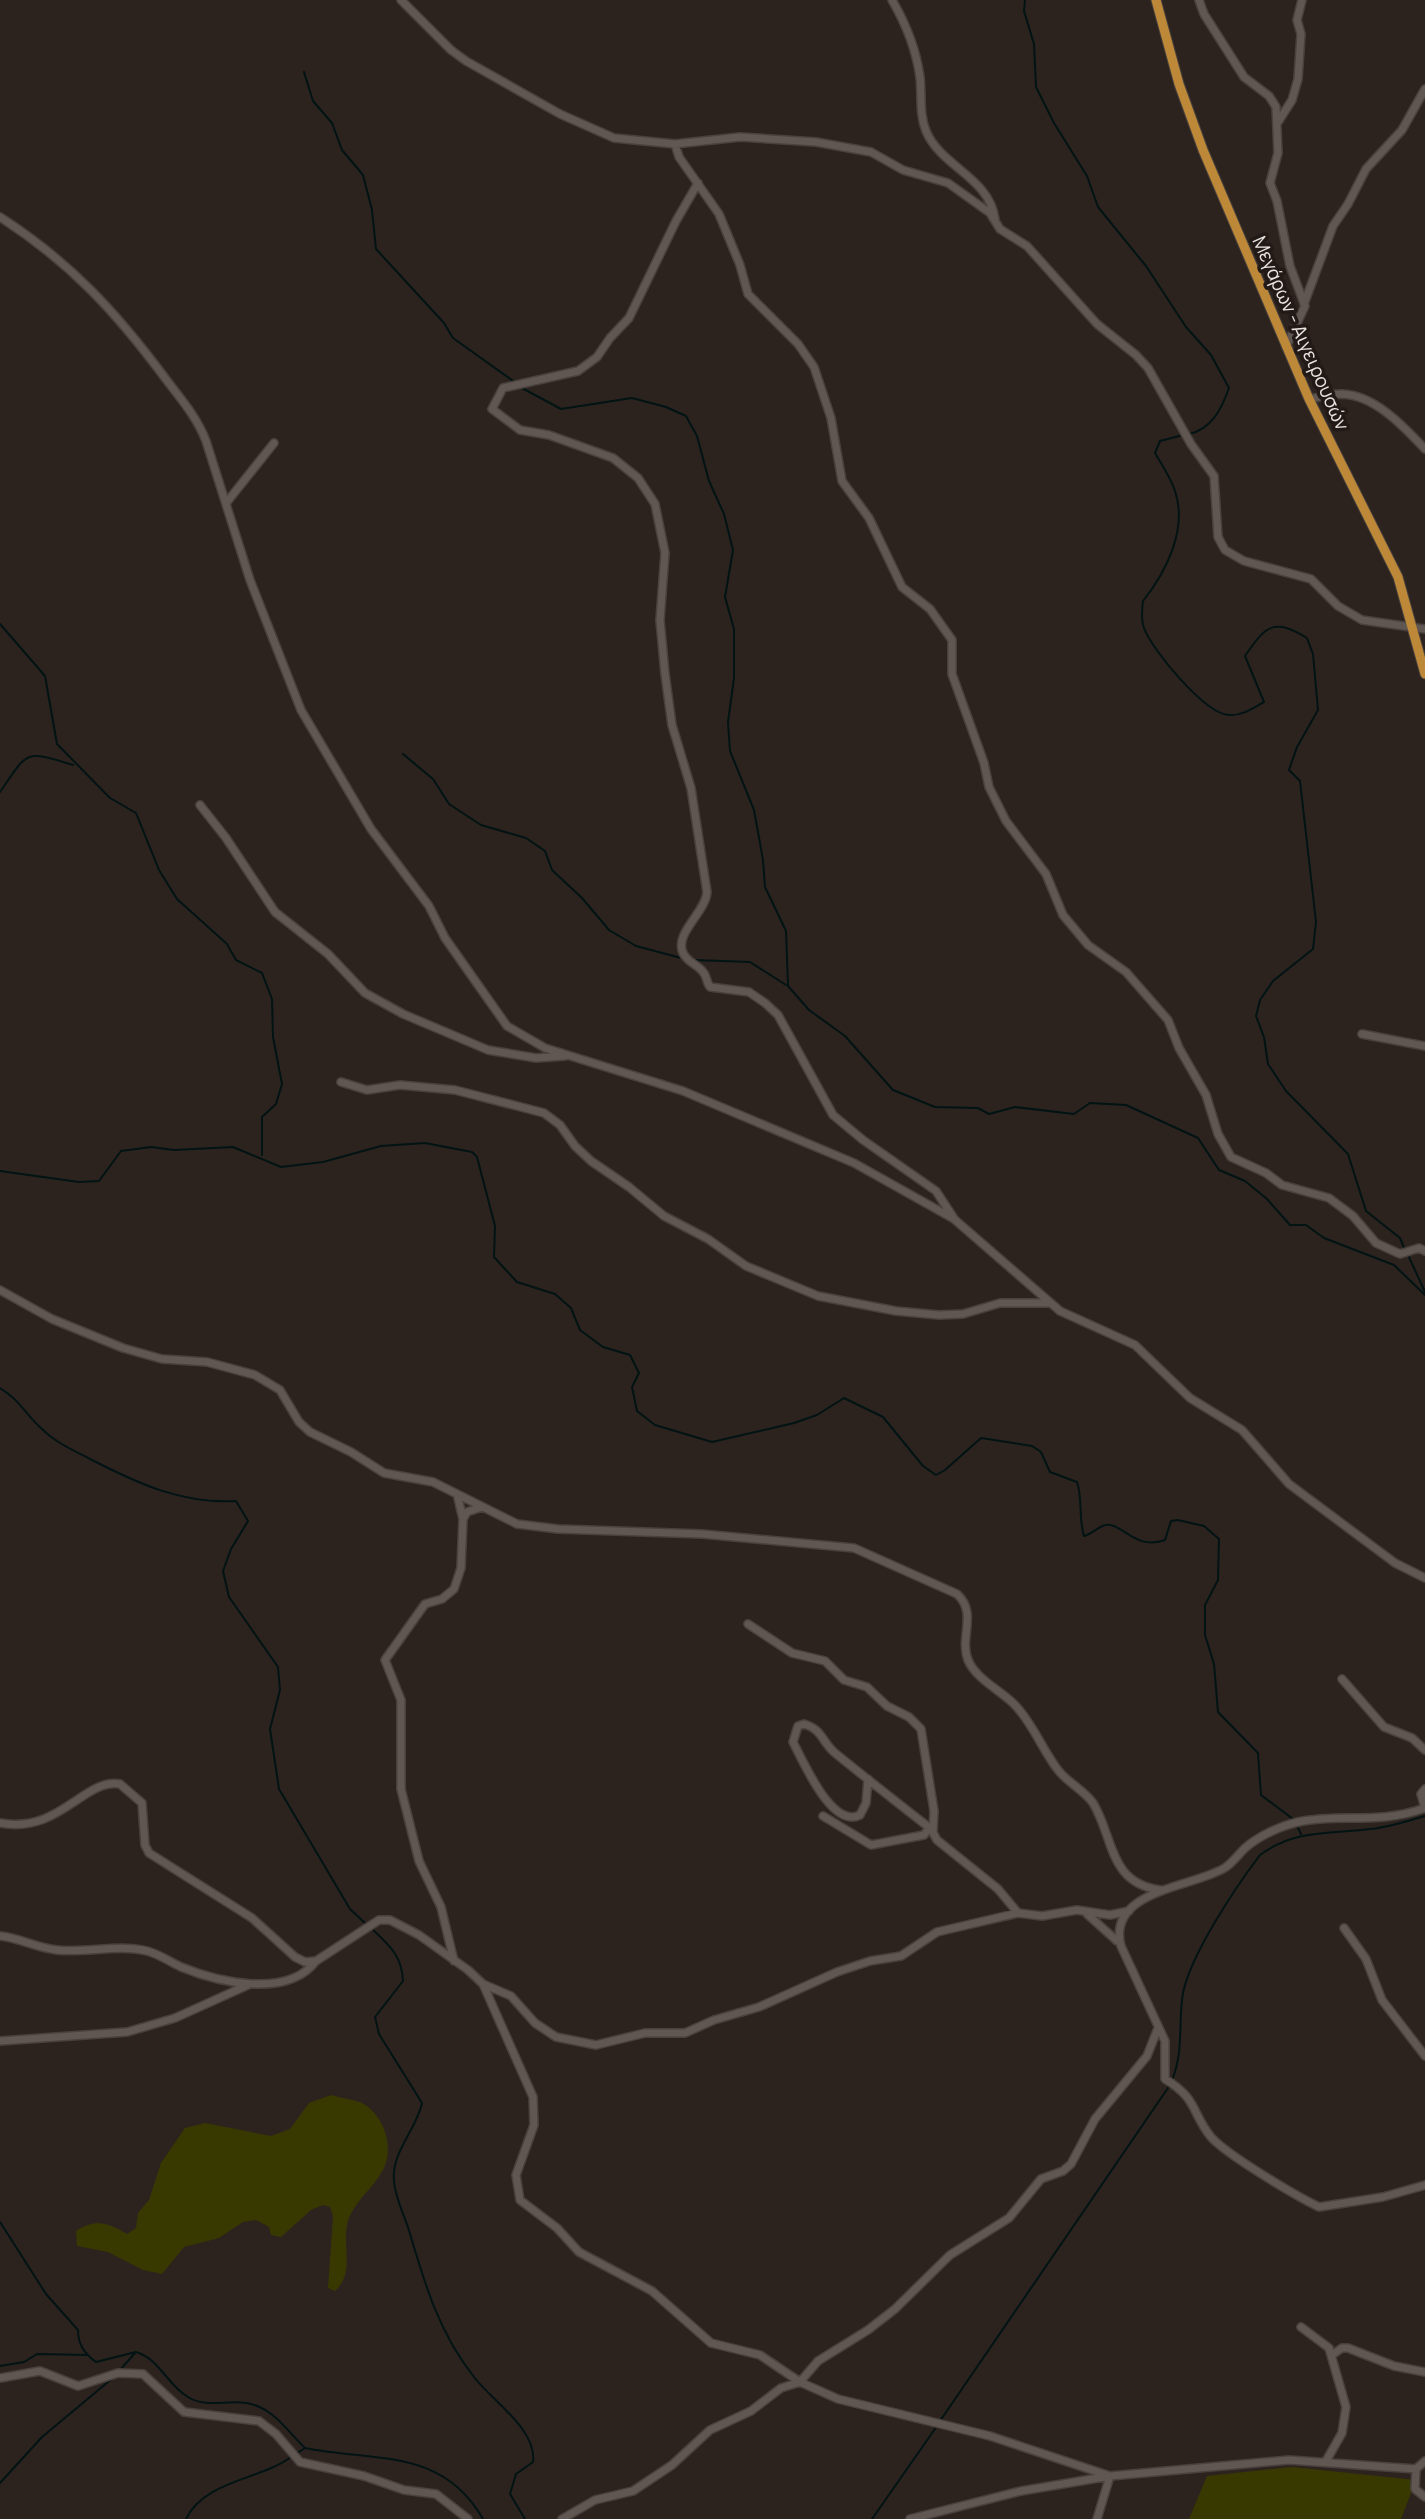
<svg xmlns="http://www.w3.org/2000/svg" width="1425" height="2519" font-family="Manrope,sans-serif">
  <style>
    .green { fill: #373901 }
    .lines { fill: none; stroke-linecap: round; stroke-linejoin: round }
    .stream { stroke: #021314; stroke-width: 2 }
    .minor-casing { stroke: #48413d; stroke-width: 10 }
    .major-casing { stroke: #48413d; stroke-width: 11 }
    .minor { stroke: #605752; stroke-width: 7 }
    .major { stroke: #bd8837; stroke-width: 9 }
    .labels { text-anchor: middle; dominant-baseline: central; stroke-width: 7; stroke-linejoin: round; paint-order: stroke }
    .street-label { font-size: 19px; fill: #ebe5e2; stroke: #221a16 }
  </style>
  <rect width="100%" height="100%" fill="#2c231f"/>
  <path class="green" d="M331,2095c9,3 22,4 31,8 22,12 32,43 22,65 -9,19 -29,32 -36,53 -7,25 8,51 -13,70l-7,-3 5,-72 -3,-9 -7,-2 -12,5 -30,27 -10,-2 -2,-8 -13,-7 -13,2 -24,16 -35,9 -22,27 -19,-4 -35,-18 -31,-6 -1,-15c20,-13 32,-8 51,3l9,-6 2,-15 11,-13 12,-37 24,-35 20,-5 66,13 19,-7 19,-26z
    M1292,2467l124,13 -15,39h-212l18,-43z"/>
  <g class="lines">
    <path class="stream" d="M1025,0l-1,11 10,33 2,43 18,36 33,53 11,31 48,59 40,61 25,28 18,33c-7,20 -17,41 -40,46
      M304,72l9,29 19,22 10,27 21,25 9,35 4,39 68,74 9,15 63,45
      M520,387l41,22 71,-11 34,9 20,9 11,20 12,45 15,33 9,36 -8,47 9,32v49l-6,44 2,29 24,59 9,50 2,27 21,44 2,55 21,24 36,26 48,54 42,17 43,1 11,6 26,-7 59,7 16,-11 36,2 72,33 21,32 26,11 22,18 23,26h16l18,13 70,27 31,30
      M1183,435l-23,6 -5,12c7,12 16,25 20,38 13,38 -9,81 -32,110 -1,8 -2,19 1,27 8,22 61,86 85,87 13,1 24,-7 35,-13l-19,-46c21,-31 29,-38 62,-18l6,16 5,56 -21,37 -8,23 11,11 16,141 -3,27 -40,32 -13,19 -4,16 8,21 4,27 18,27 62,63 18,57 34,27 5,12
      M0,624l45,52 12,68 53,54 26,15 23,57 18,29 50,45 9,16 26,13 10,26 1,38 9,47 -6,20 -14,13v38
      M403,754l30,25 16,25 32,21 45,13 19,13 7,19 30,28 27,32 27,16 49,13
      M0,792c29,-42 24,-42 73,-27
      M694,960l56,2 36,23
      M0,1171l79,11 20,-1 22,-30 30,-4 23,3 59,-3 48,20 42,-5 58,-16 44,-3 47,9 5,5 18,69 -1,31 23,25 38,12 16,14 9,22 23,17 27,8 9,18 -7,14 5,24 18,14 57,17 82,-19 23,-8 27,-17 39,19 40,49 13,9 9,-5 36,-32 51,8 9,6 9,20 27,10c6,18 1,34 7,54 8,-2 14,-9 21,-11 18,-3 29,26 60,15l6,-19 7,-1 26,6 15,13 -1,41 -13,25v30l9,29 4,48 40,41 3,42 32,24
      M1408,1255l17,37
      M0,1388c19,11 26,27 42,41 14,14 33,22 50,31 47,24 90,44 144,41l12,20 -17,28 -8,22 6,26 49,70 2,23 -10,39 9,60 71,120 16,15
      M1296,1824l5,10
      M370,1927c19,18 32,28 33,54l-28,36 4,17 43,69c-5,26 -31,49 -28,78 1,15 9,32 14,46 16,54 30,105 66,150 18,24 63,52 59,85l-17,12 -6,20 15,25
      M1172,2080c12,-28 6,-58 11,-87 8,-39 52,-105 77,-138 35,-26 70,-21 111,-26 18,-2 37,-8 54,-13
      M0,2222l46,72 32,36c0,15 7,24 18,32l40,-10c25,8 30,32 52,45 17,11 39,3 58,6 27,4 41,28 59,45 69,14 137,-1 178,71
      M0,2366l24,-4 13,-8 50,1
      M120,2370l15,-17
      M940,2421l230,-336
      M296,2454l9,-6
      M0,2483l42,-46 72,-60
      M186,2519c19,-39 74,-39 105,-62
      M872,2519l65,-93"/>
    <defs>
      <path id="minor" d="M401,0l50,50 15,11 94,53 54,24 61,6 65,-7 76,5 55,10 32,18 45,13 42,30 10,16 27,17 70,78 39,31 12,13 43,76 23,32 4,61 7,13 19,11 67,18 27,27 24,14 63,9
        M892,0c14,24 24,49 28,77 2,18 -1,37 6,54 15,36 63,46 69,88
        M1199,0l5,14 40,63 25,19 7,11 2,46 -8,30 7,18 13,65 15,40 -19,41
        M1278,122l14,-22 6,-21 3,-45 -4,-14 5,-20
        M675,144l4,13 40,57 21,51 8,29 50,50 16,23 17,51 11,63 27,37 33,69 28,22 22,31v34l32,89 5,24 17,34 40,53 17,41 25,30 38,27 42,48 11,28 27,47 12,39 13,23 35,16 16,12 47,13 24,18 23,27 24,11 19,-6 6,3
        M698,183l-22,38 -47,97 -19,20 -13,19 -19,14 -75,17 -11,21 28,21 29,5 64,23 25,20 17,26 10,49 -5,67 5,54 7,51 19,63 16,104c-1,20 -33,41 -24,61 5,10 14,11 20,19 4,4 3,10 7,15l39,5 16,11 13,12 55,100 30,25 73,51 17,26
        M0,217c70,45 116,95 165,161 15,20 32,39 41,63l44,139 51,130 70,119 58,77 16,32 62,88 38,22 138,43 171,72 100,56 106,92 75,34 55,53 52,32 47,54 106,79 30,15
        M1304,304l29,-78 15,-22 18,-35 36,-39 23,-41
        M1309,399c11,-2 22,-5 33,-5 33,1 62,33 83,55
        M227,502l47,-59
        M200,805l26,33 49,74 53,42 37,39 38,21 85,36 48,8 29,-2
        M1362,1034l63,12
        M341,1082l26,8 33,-5 55,5 89,23 16,12 15,21 16,15 38,26 35,29 44,23 38,27 72,30 78,15 43,4 24,-1 37,-11h49
        M0,1290l52,29 71,29 39,11 45,3 48,13 25,15 19,32 11,10 41,20 33,21 49,9 84,42 41,5 144,5 152,14 103,46c21,19 2,44 11,66 8,19 32,30 46,44 18,18 28,45 44,66 10,13 26,20 35,33 21,34 15,80 67,87
        M457,1494l6,25
        M748,1624l44,29 33,8 19,19 23,7 20,19 22,11 12,12 13,82 -1,21
        M1342,1679l42,48 28,11 13,12
        M868,1779l-2,24 -6,12c-28,14 -56,-52 -67,-73l5,-16 6,-2c18,5 18,18 31,29 32,26 64,51 96,76l6,11 61,49 20,24
        M1425,1808c-47,17 -84,5 -127,14 -18,4 -39,14 -53,26 -6,6 -12,14 -19,19 -29,20 -120,22 -105,79l44,95v38c33,20 26,33 46,58 16,18 85,59 108,70l64,-10 42,-12
        M1425,1808l-4,-14 4,-5
        M823,1816l48,29 53,-10 5,-7
        M0,1823c60,11 84,-45 120,-39l22,19 3,42 4,8 103,65 43,39 10,5 11,-1 63,-41h11l29,15 49,35 15,14 50,113 1,28 -18,50 4,25 37,28 22,24 73,39 59,52 49,12 40,27 38,17 152,37 120,40
        M1087,1914l30,27
        M1344,1928l22,31 16,41 43,56
        M0,1936c20,2 37,12 57,14 30,3 61,-6 90,1 12,3 23,11 34,16 37,15 106,32 135,-6
        M454,1961l-13,-54 -22,-46 -18,-72v-89l-16,-40 40,-56 17,-5 12,-10 7,-21 2,-49 4,-7 15,-5
        M483,1984l28,12 24,27 21,14 40,8 49,-12h40l29,-13 45,-13 78,-35 33,-11 31,-5 36,-24 81,-19 24,3 35,-6 33,5 19,-4
        M0,2041l127,-9 48,-14 73,-33
        M1301,2327l28,21 17,59 -4,26 -16,28
        M1332,2355l10,-7h6l46,18 31,6
        M0,2378l40,-7 38,15 40,-13 25,1 41,38 75,9 17,13 24,28 64,14 40,14 32,4 32,25
        M1416,2469l-1,20 10,8
        M1416,2469l9,-8
        M562,2519l33,-19 38,-9 39,-26 38,-35 41,-19 30,-23 19,-6 18,-21 50,-31 27,-21 55,-54 59,-37 32,-39 22,-8 8,-7 24,-45 52,-63 11,-28
        M910,2519l111,-28 89,-15 179,-16 127,9
        M1097,2519l13,-43"/>
      <path id="major" d="M1156,0l23,84 24,66 106,249 89,178 27,97"/>
    </defs>
    <use href="#minor" class="minor-casing"/>
    <use href="#major" class="major-casing"/>
    <use href="#minor" class="minor"/>
    <use href="#major" class="major"/>
  </g>
  <g class="labels">
    <g class="street-label">
      <text transform="translate(1301 333) rotate(66)">Μεγάρων - Αιγειρουσών</text>
    </g>
  </g>
</svg>
